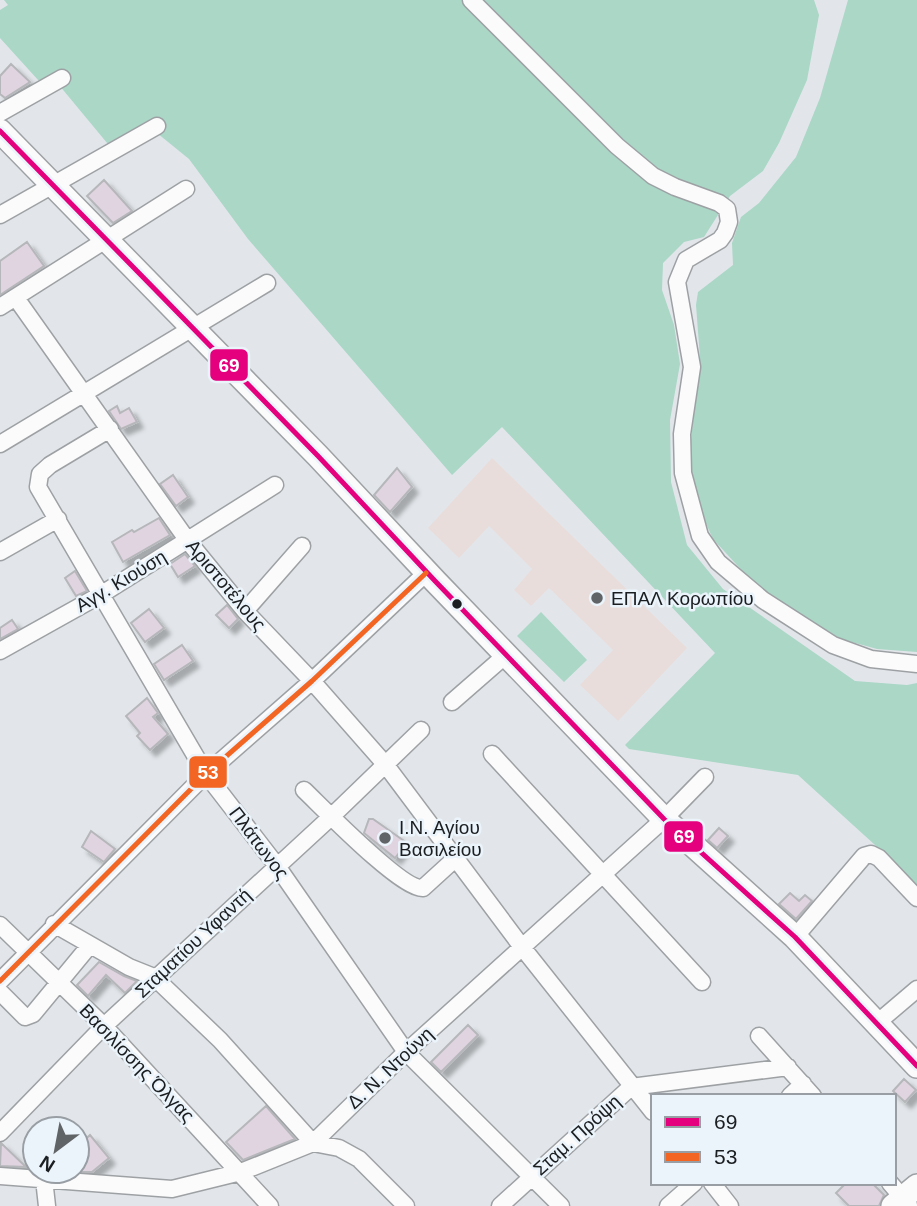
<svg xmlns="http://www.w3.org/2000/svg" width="917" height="1206" font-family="Arial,sans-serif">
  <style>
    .education { fill: #e9dddb }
    .green { fill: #aad7c6 }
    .building { fill: #dfd4e0; stroke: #b6b7ba; stroke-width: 2; filter: url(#shadow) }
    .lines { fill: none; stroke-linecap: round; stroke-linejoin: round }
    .street-casing { stroke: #9ea1a4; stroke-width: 19 }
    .secondary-casing { stroke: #9ea1a4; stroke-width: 26 }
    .street { stroke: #fbfbfc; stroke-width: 16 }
    .secondary { stroke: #fbfbfc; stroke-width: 23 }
    .bus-1-casing { stroke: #ebf4fb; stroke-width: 10 }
    .bus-2-casing { stroke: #ebf4fb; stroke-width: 10 }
    .bus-1 { stroke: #e5007d; stroke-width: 5 }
    .bus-2 { stroke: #f26522; stroke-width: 5 }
    .poi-dot { fill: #616467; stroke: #ebf4fb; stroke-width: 2.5 }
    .bus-dot { fill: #1b1e21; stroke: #ebf4fb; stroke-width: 2.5 }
    .labels { text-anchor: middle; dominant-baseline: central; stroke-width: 5; stroke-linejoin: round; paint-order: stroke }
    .street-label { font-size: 19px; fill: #1b1e21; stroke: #ebf4fb }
    .poi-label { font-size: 19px; fill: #1b1e21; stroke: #ebf4fb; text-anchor: start }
    .line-badge { stroke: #ebf4fb; stroke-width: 2.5 }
    .badge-label { font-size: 19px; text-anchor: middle; font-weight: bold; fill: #fff }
  </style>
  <defs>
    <filter id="shadow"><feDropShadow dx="6" dy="6" stdDeviation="2" flood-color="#0004"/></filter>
  </defs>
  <rect width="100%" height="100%" fill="#e2e6ea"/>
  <path class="education" d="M492,458l195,190 -69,73 -38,-36 33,-35 -64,-62 -18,18 -17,-16 18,-21 -43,-43 -30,32 -31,-30z"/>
  <path class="green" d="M4,0h810l5,15 -12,65 -28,63 -16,28 -33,25 -26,41 -20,5 -21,21 -1,27 12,35 6,39 -10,56 1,62 16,63 36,44 132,92 52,4 10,-2v206l-42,-44 -77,-70 -169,-26 -4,-4 90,-92 -213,-226 -50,48 -204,-236 -59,-80 -32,-26 -40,22 -58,-70 -11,6 -48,-53v-28l8,-5z
    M848,0h69v652l-40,-3 -36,-10 -83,-51 -45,-49 -15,-33 -9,-48 11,-100 -4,-53 2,-13 35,-27 -1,-22 9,-26 18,-14 37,-46 24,-59z
    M541,612l46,48 -23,22 -47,-46z"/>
  <path class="building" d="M11,64l19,18 -25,16 -5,-4v-18z
    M104,180l28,31 -19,12 -26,-27z
    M27,242l17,24 -44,29v-34z
    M117,406l3,7 9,-5 8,14 -16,7 -12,-18z
    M397,468l15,19 -22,25 -16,-17z
    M173,475l15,22 -12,9 -16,-22z
    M159,518l11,17 -47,27 -11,-20 20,-12 2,2z
    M185,554l10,12 -17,11 -8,-13z
    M75,571l12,20 -11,5 -11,-18z
    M227,605l11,14 -9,9 -13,-13z
    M149,609l15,19 -19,14 -14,-19z
    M12,620l6,9 -18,10v-11z
    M182,645l11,16 -29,19 -10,-16z
    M147,698l11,15 -5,4 15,17 -18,16 -13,-14 3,-3 -14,-17z
    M369,819h4l34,24 -12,15 -31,-25z
    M719,828l9,8 -11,12 -9,-8z
    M91,831l24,18 -11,13 -22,-15z
    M790,893l9,8 6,-6 7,6 -16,18 -17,-15z
    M99,962l25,14 13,5 -12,12 -19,-18 -18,21 -11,-11z
    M468,1025l10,10 -37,37 -10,-10z
    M904,1079l12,11 -11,12 -12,-11z
    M266,1106l29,33 -52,21 -17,-18z
    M90,1135l19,23 -17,14h-12l-3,-4v-14l3,-10z
    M1,1143l25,24 -26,-1z
    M846,1183h26l12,12 -5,11h-30l-13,-13z"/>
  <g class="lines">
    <defs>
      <path id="street" d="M471,0l146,146 36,30 22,11 44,16 8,6 2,13 -4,11 -5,7 -34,20 -9,22 15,85 -10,67 1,39 17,63 18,26 45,38 70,45 38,14 46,5
        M0,113l62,-35
        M0,215l157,-89
        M16,298l172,243 57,70 67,70 73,83 137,183 131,165
        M0,307l186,-118
        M110,429l-60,36 -10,9 -2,13 168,287 71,92 129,186 155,154
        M0,444l267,-161
        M0,552l58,-33
        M245,611l57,-65
        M0,651l102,-57 173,-109
        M452,702l54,-47
        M492,754l210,228
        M304,790c19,18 98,100 119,98l34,-31
        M54,924l75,43 25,10 66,63 93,103 26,5 20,11 47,47
        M0,925l104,101 166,180
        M795,937l69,-81 7,-2 8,4 38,40
        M0,981l206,-207 106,-93 114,-108
        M0,992l25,25 8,-3 57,-69
        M877,1023l40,-34
        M759,1036l54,60
        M790,1096l13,-12
        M0,1133l104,-107 228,-210 89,-86
        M0,1176l172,13 69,-17 72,-29 93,-91 258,-233 41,-42
        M44,1179l3,27
        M712,1183l18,23
        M890,1183l19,22
        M500,1206l131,-119 157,-20
        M668,1206l26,-23"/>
      <path id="secondary" d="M0,131l318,325 118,126 228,237 131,118 122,129
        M893,1206l24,-20"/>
    </defs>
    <use href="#street" class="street-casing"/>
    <use href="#secondary" class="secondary-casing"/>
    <use href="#street" class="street"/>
    <use href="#secondary" class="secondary"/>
    <defs>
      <path id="bus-1" d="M0,131l318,325 118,126 228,237 131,118 122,129"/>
      <path id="bus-2" d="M0,981l206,-207 106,-93 114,-108"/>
    </defs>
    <use href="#bus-1" class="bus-1-casing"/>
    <use href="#bus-2" class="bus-2-casing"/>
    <use href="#bus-1" class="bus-1"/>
    <use href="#bus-2" class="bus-2"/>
  </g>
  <g class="poi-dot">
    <circle cx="597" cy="598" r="7"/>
    <circle cx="385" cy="838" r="7"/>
  </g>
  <circle class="bus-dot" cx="457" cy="604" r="6"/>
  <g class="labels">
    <g class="street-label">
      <text transform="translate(121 581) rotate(-31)">Αγγ. Κιούση</text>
      <text transform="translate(226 585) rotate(50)">Αριστοτέλους</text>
      <text transform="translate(259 843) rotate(53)">Πλάτωνος</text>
      <text transform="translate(193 943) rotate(-43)">Σταματίου Υφαντή</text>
      <text transform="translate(137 1063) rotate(46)">Βασιλίσσης Όλγας</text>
      <text transform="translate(390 1068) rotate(-43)">Δ. Ν. Ντούνη</text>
      <text transform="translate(577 1135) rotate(-42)">Σταμ. Πρόψη</text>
    </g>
    <g class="poi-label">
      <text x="611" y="598">ΕΠΑΛ Κορωπίου</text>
      <text x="399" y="827">Ι.Ν. Αγίου<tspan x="399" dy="22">Βασιλείου</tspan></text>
    </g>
  </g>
  <g class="line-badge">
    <rect x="209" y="348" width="40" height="34" rx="7" fill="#e5007d"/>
    <rect x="188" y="755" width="40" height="34" rx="7" fill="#f26522"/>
    <rect x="663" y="820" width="41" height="33" rx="7" fill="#e5007d"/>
  </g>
  <g class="badge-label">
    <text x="229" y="372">69</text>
    <text x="208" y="779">53</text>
    <text x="684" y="843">69</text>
  </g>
  <rect x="651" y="1094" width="245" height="91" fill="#ebf4fb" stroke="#989ea4" stroke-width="2"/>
  <rect x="665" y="1117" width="35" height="10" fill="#e5007d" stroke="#989ea4" stroke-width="2"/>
  <text x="714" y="1129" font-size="21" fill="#1b1e21">69</text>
  <rect x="665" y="1152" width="35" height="10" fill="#f26522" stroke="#989ea4" stroke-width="2"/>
  <text x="714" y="1164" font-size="21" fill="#1b1e21">53</text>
  <g transform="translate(56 1150) rotate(212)"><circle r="33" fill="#ebf4fb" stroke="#989ea4" stroke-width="2"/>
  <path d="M0-5L12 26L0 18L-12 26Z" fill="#616467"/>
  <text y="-10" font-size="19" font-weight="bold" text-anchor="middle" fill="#1b1e21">N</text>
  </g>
</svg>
